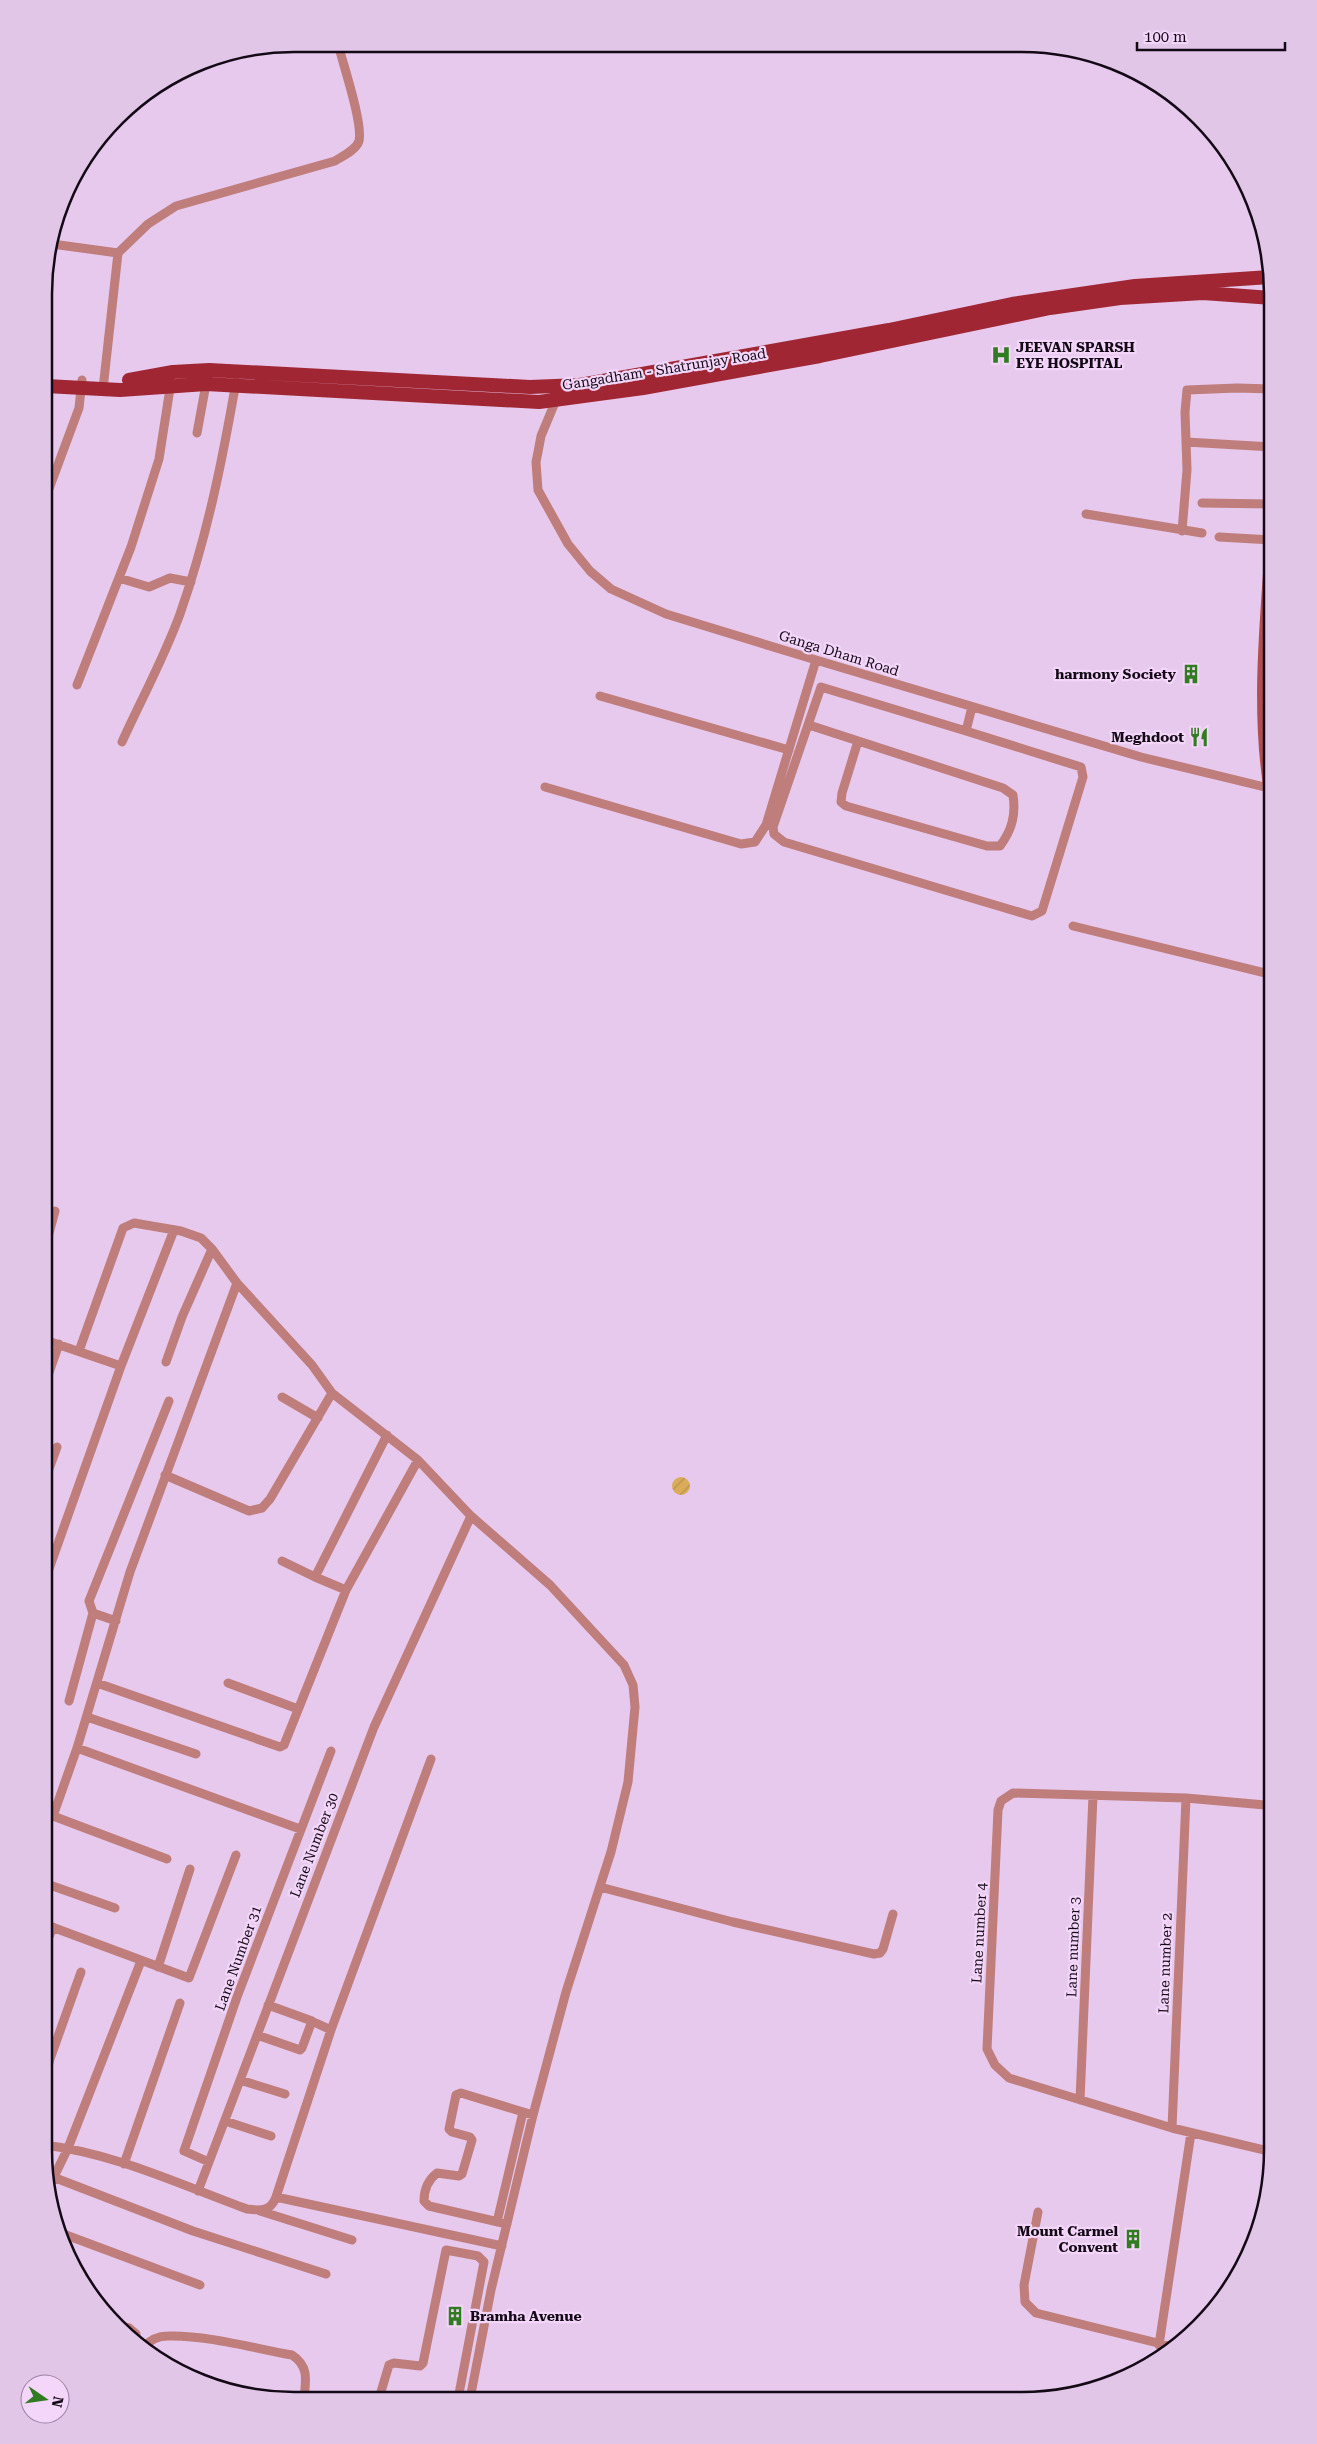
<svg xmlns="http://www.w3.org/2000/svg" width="1317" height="2444" font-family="'Roboto Serif',serif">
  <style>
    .garden { fill: url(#garden-furrows) }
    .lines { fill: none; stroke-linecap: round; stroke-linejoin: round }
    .street { stroke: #bf7d7c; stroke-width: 9 }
    .secondary { stroke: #af4f51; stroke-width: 12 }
    .primary { stroke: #a02633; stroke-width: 14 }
    .labels { text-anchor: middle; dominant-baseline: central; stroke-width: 4.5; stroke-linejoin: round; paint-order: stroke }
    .poi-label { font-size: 14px; font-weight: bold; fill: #140a16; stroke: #f3d6fa; text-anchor: end }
    .street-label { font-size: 14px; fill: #140a16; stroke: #f3d6fa }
    .rim { fill: none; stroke: #140a16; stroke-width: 2.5 }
  </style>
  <defs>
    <pattern id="garden-furrows" width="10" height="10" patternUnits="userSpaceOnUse" patternTransform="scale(1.25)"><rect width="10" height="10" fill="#daac5a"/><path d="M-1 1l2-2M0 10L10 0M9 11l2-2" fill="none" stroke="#ba934e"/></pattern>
  </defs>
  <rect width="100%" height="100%" fill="#e6c9ec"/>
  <path class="garden" d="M672 1486a9 9 0 1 1 18 0a9 9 0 1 1-18 0Z"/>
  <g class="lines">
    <path class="street" d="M52,244l66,9 -15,136
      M118,253l30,-29 28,-18 159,-45c8,-5 21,-11 24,-20 4,-18 -16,-77 -21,-97
      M556,400l-15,36 -3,16 -2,10 2,28 30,54 22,27 21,18 55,25 150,46 325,97 132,32
      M197,433l9,-49
      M1186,442l87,5
      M46,497l33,-89 3,-28
      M1202,503l71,1
      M1086,514l116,19
      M1182,531l5,-61 -2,-58 2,-22 50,-2 36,1
      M1219,537l53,3
      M119,578l30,9 21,-9 21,4
      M77,685l54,-138 28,-88 12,-77
      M600,696l189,54
      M809,725l194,63 10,7c3,20 -1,35 -13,51h-13l-141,-40 -5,-4 1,-9 16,-52
      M966,731l-145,-44 -48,140 1,7 10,8 248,74 10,-5 41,-134 -2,-10 -115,-36 6,-24
      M122,742c19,-42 42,-84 58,-128 27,-77 42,-152 56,-232
      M545,787l196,57 14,-2 11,-17 50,-165
      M1073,926l200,49
      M45,1248l10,-37
      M45,1340l76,26
      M79,1351l44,-123 11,-5 47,8 20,7 11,11 25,34 75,82 20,28 86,67 53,56 79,69 74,80 9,20 2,22 -7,75 -17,70 -45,140 -33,123 -42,175 -21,109
      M166,1362l16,-45 30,-68
      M45,1384l14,-40
      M282,1397l36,21
      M165,1475l84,36 13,-3 8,-9 62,-106
      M45,1480l12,-33
      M282,1561l33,16
      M44,1590l5,-21 72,-203 53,-136
      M346,1590l-31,-13 72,-142
      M44,1619v-22
      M116,1621l-23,-8 -4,-12 80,-200
      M97,1683l183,64 4,-2 62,-155 72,-130
      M228,1683l70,26
      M69,1701l24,-88
      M87,1717l109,37
      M77,1748l223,81
      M44,1814l9,2 24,-68 53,-176 107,-289
      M53,1816l114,43
      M44,1883l71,25
      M600,1887l133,35 141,32 6,-1 3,-4 10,-35
      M44,1924l145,54 47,-123
      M44,1949l9,-22
      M158,1967l32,-98
      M316,2023l15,7
      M257,2035l43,15 2,-2 10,-27 -44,-16
      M44,2058l6,1 31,-87
      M44,2080l6,-21
      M240,2080l45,14
      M1080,2100l13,-304
      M225,2121l46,15
      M1172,2128l14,-330
      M44,2145c70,8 137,40 203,64 14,2 24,2 29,-12l226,49
      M1273,2152l-101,-24 -163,-50 -14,-13 -8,-16 11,-239 3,-9 12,-8 173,5 79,7 8,3
      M209,2162l-25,-11 53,-154 94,-246
      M124,2164l56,-161
      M53,2177l140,54 133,43
      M50,2185l18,-37 73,-187
      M198,2191l176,-464 97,-211
      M276,2197l55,-167 100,-271
      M260,2211l92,29
      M1038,2212l-14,73 1,17 11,11 138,34
      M497,2222l26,-110
      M507,2224l-78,-18 -5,-5c0,-12 4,-21 13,-28l22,3 3,-2 10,-34 -2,-3 -18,-5 -3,-3 7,-34 5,-2 72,22
      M58,2232l142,53
      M119,2326l10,2 7,6v8
      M1159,2345l32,-212
      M144,2347c6,-7 14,-11 24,-11 39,-1 85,12 124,19 17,11 14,25 12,43
      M384,2398l-4,-3 9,-30 5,-2 26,3 3,-3 23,-113 32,6 6,6 -26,137"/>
    <path class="secondary" d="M1273,810c-19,-97 -6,-196 0,-293"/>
    <path class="primary" d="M129,380l44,-8 36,-2 321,17 50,-2 309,-55 123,-26 123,-18 135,-9
      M46,386l74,4 86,-6 333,18 104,-14 177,-32 230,-48 70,-10 83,-5 70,5"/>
  </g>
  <defs>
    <symbol id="hospital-bare" viewBox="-9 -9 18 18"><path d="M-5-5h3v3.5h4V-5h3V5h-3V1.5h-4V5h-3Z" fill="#317b20" stroke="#f3d6fa" stroke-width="2.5" paint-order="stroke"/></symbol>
    <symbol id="building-bare" viewBox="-9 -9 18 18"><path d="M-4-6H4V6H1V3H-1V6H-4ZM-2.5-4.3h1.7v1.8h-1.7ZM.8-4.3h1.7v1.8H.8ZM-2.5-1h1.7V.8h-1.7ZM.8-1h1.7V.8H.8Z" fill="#317b20" stroke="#f3d6fa" stroke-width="2.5" paint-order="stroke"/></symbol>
    <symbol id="restaurant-bare" viewBox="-9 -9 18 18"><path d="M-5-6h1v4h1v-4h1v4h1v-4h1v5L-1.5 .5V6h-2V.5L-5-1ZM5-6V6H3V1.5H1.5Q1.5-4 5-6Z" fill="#317b20" stroke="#f3d6fa" stroke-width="2.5" paint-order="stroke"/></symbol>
  </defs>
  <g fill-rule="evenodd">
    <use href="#hospital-bare" x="987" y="341" width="28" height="28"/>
    <use href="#building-bare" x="1177" y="660" width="28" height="28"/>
    <use href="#restaurant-bare" x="1185" y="723" width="28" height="28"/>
    <use href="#building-bare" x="1119" y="2225" width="28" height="28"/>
    <use href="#building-bare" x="441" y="2302" width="28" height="28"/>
  </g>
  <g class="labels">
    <g class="poi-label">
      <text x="1016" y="347" text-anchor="start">JEEVAN SPARSH<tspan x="1016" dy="16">EYE HOSPITAL</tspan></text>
      <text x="1176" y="674">harmony Society</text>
      <text x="1184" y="737">Meghdoot</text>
      <text x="1118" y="2231">Mount Carmel<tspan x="1118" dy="16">Convent</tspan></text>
      <text x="470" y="2316" text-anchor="start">Bramha Avenue</text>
    </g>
    <g class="street-label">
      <text transform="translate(664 369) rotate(-9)">Gangadham - Shatrunjay Road</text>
      <text transform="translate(839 653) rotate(17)">Ganga Dham Road</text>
      <text transform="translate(314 1845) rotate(-69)">Lane Number 30</text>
      <text transform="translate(979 1933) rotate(-87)">Lane number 4</text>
      <text transform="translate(1073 1947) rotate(-88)">Lane number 3</text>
      <text transform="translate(238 1958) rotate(-70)">Lane Number 31</text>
      <text transform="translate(1165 1963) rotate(-88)">Lane number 2</text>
    </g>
  </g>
  <path d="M0 0H1317V2444H0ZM294 52H1022A242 242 0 0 1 1264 294V2150A242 242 0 0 1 1022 2392H294A242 242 0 0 1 52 2150V294A242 242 0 0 1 294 52Z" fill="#e1c6e8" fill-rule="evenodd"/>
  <path class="rim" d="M294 52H1022A242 242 0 0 1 1264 294V2150A242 242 0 0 1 1022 2392H294A242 242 0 0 1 52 2150V294A242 242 0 0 1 294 52Z"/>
  <g transform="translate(45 2399) rotate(103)"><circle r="24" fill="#f3d6fa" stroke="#9a849f"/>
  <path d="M0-4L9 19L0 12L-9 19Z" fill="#317b20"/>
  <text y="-8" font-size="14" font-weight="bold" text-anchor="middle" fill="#140a16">N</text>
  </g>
  <path d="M1137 42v8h148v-8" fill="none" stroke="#140a16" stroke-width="2.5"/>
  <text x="1144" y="42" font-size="15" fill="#140a16" stroke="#f3d6fa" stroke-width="4" paint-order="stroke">100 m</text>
</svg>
